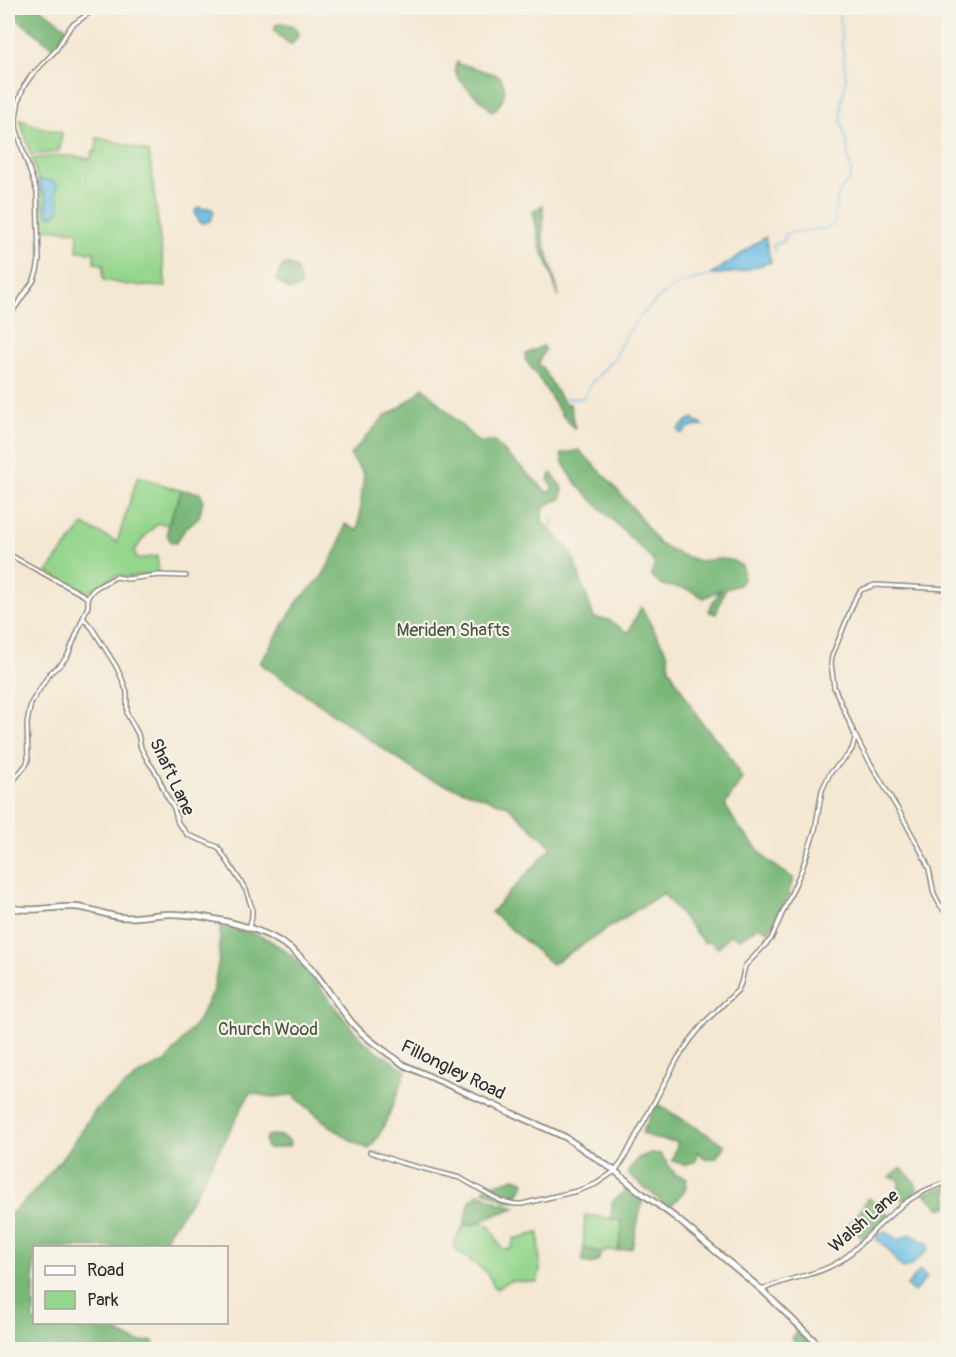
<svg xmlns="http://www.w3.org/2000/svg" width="956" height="1357" font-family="Pangolin,sans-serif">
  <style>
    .green { fill: #95d68d; stroke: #60805c; stroke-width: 1.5 }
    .forest { fill: #78b778; stroke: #527152; stroke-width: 1.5 }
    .water { fill: #68bee5; stroke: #4a7488; stroke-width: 1.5 }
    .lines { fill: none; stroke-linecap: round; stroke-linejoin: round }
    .stream { stroke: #68bee5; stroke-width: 1.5 }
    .minor-casing { stroke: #908a7f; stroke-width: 6 }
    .secondary-casing { stroke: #908a7f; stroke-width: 8 }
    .minor { stroke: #fff; stroke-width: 3 }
    .secondary { stroke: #fff; stroke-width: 4.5 }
    .labels { text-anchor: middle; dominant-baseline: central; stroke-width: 4.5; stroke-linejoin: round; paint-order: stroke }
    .park-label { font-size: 18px; fill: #465644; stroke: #f7f3e8 }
    .street-label { font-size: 18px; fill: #2b2b2b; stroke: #f7f3e8 }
  </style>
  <rect width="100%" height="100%" fill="#f7f3e8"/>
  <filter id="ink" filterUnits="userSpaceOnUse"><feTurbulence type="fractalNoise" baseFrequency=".0167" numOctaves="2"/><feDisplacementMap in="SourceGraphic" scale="12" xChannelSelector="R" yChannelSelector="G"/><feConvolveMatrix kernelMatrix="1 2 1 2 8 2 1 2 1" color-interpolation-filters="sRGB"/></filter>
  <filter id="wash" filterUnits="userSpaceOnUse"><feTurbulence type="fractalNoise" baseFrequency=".008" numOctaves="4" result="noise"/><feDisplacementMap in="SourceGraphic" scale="24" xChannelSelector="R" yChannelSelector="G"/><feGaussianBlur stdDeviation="1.35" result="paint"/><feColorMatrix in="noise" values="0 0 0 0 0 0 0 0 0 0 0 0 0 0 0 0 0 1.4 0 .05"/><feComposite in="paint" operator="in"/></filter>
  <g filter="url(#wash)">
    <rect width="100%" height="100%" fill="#f4e8d3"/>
    <path class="green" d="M20,120l23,8 19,5 -2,15 -2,4 -27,3z
      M97,138l23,5 29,9 17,135 -38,-2 -25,-5v-16l-9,-1v-11l-17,-1 1,-20 -35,-2 -2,-37 -9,-33c22,-3 37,-5 59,0l2,-8 3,1z
      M138,476l37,13 7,1 -14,35 -10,-2 -12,12 -12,16 3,8 20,-3 2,17 -28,4 -16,-1 -28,17 -40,-21 36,-47 34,17z
      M585,1215l36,5 1,10 -4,21 -11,-1 -5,3 -19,-5z
      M482,1222l8,5 12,22h9l3,-10 25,-6 1,38 -3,11 -28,-1 -13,8 -10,-17 -29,-21 -4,-7 11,-19h9z"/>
    <path class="forest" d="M8,8h32l27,20 -13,20 -46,-36z
      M281,23c8,1 15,3 18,12l-8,10c-4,-3 -14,-11 -17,-15l2,-5z
      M457,62l3,3c10,0 15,3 23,6 5,1 10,2 14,4 14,11 6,29 -5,37 -2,-2 -4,-5 -6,-7 -9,-9 -23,-18 -29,-29 -3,-5 -2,-10 0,-14z
      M543,205v33l15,54 1,5 -12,-35 -6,-13 -8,-38z
      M286,264l10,4 4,12v8l-11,2 -13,-10 6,-14z
      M543,346l2,4 -7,13 1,3 3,1 20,34 5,3h3l5,25 -13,-14 -23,-37 -14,-19 1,-5z
      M423,387l55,55 15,-1 54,51h4l1,-7 -4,-5 3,-7 12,16 -2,10 -9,3 -8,5 -2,14 30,33 22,64 15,2 19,13 13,-26 27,48 1,13 29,50 30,35 14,26 -17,26 12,20 30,35 26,18 -5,18 -19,36 -10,-6 -19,13 -10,-5 -12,14 -8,-7 -6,2 -41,-50 -111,71 -61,-52 61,-65 -44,-41 -84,-29 -164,-114 38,-62 23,-23 17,-30 7,-24 13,7 6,-57 -14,-19 35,-39 14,-8 17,-13z
      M579,450l27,27 30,35 23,32 20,10 20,7 19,-2 14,1 10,6 2,12 -5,7 -14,4 -9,25 -8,-3 12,-21 -16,8c-7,-4 -15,-9 -23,-10 -14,-3 -21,1 -30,-14l4,-9 -5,-8 -73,-72 -13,-20 -3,-11z
      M182,490l18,3 3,7 -4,17 -14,12 -9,14 -5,-1 -4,-8 1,-9z
      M220,927c15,3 31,5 45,11 42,21 64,67 96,100 13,13 31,22 45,33 -10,24 -20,59 -37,78 -30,-12 -52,-34 -76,-54l-21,2 -22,-4 -56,103 -35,51 -125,1v74l66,1 37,19 17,-1 1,8h-147v-135l5,-2 21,-20 33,-40 30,-44 43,-34 27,-13 32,-42 14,-29 6,-30z
      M657,1104l68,41 -9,13 -10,1 -9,-7 -1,9 -11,4 -13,-4 6,-19 -23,-3 -13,-6z
      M272,1135l9,1 8,5 1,3 -2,2 -20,3c-3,-5 -4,-8 -1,-13z
      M651,1153l9,1 16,21 11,3 -2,12 -16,18 -42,-35 11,-15z
      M901,1168l13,13 3,6 -3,8 -10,5 -6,-2c-1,-7 2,-12 1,-19l-9,-2z
      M515,1178l10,4 -10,19h-7l-25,-11 3,-3z
      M948,1186v20l-7,3 -16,-16z
      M628,1188l15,10 -11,50 -14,3 4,-21 -1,-10 -10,-1 1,-17z
      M479,1193l21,10 16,4c-8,4 -15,5 -23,9 -12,4 -15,9 -29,9l6,-24z
      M869,1198l20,17 -25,23 -18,-13c12,-6 14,-18 23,-27z
      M583,1248l19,5 -5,9 -8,2 -6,-2z
      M798,1330l16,17 -3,2h-11l-8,-10z"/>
    <path class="water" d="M38,179l14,2 5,4v12l3,10 -1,4 -6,5 -5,-1 -2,-7 1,-11 -5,-6z
      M199,207l4,2 6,-1 4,2 1,3 -4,8 -5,2 -5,-1 -4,-6 -1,-5z
      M765,237l6,25 -32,10 -28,3z
      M694,418l1,4 6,2 2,2 -14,1 -6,6h-3l-2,-3c5,-5 8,-10 16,-12z
      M885,1231c5,3 8,7 13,9l12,-6 18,10v6l-18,16 -7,2c-8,-5 -10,-14 -16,-20 -4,-3 -8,-6 -11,-10l6,-6z
      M920,1270l7,7 -13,15 -7,-6z"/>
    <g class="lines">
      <path class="stream" d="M775,253l-2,-8 11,-4 1,-6 3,-2 39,-5 7,-4 3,-25 4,-10 9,-9 1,-10 -3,-13v-10l-7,-27v-12l5,-31 -8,-69
        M562,399l21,-1 7,-13 26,-29c5,-20 35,-54 52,-65 12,-9 29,-12 43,-16
        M552,517v17
        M945,1280l3,2"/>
    </g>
  </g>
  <g filter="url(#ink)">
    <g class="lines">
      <defs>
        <path id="minor" d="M8,318l26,-38 3,-9 2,-11 -2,-68 -14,-41 -7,-24v-9l3,-19 5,-13 7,-10 25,-26 15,-24 25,-18
          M8,554l77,42 3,4v6l-20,49 -7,9 -11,9 -19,30 -4,20 1,37 -2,5 -18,22
          M948,589l-73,-4 -14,5 -5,7 -24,59 -1,7 3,24 20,46 8,16 41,69 20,37 6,14 5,25 6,11 8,11
          M87,598l6,-8 6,-4 17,-9 12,2 31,-4 27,1
          M84,619l8,9 24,38 6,13 5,13v22l11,20 3,14 7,13 9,13 9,21 8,13 4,15 10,12 30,12 28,43 6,18v9l-3,11
          M370,1152l32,11 58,15 41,23 14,3h7l55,-13 19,-7 19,-13 7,-9 56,-104 14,-20 13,-16 33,-32 3,-7 4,-17 26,-27 31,-70 13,-39 7,-40 8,-17 18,-18 4,-6 3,-10 -1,-6
          M762,1290c24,-13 52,-13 75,-27 11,-6 19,-15 28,-24 28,-27 45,-46 83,-57"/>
        <path id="secondary" d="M8,907c22,6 45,-1 67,0 16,1 30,8 45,10 17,2 33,-3 50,-3 30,0 83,11 109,27 34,19 50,56 75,84 14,16 33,27 50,40l161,72 50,34 24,20 37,27 86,72 62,60"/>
      </defs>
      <use href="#minor" class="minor-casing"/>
      <use href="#secondary" class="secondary-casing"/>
      <use href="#minor" class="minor"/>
      <use href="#secondary" class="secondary"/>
    </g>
  </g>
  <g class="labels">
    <g class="park-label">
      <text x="453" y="630">Meriden Shafts</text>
      <text x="268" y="1029">Church Wood</text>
    </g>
    <g class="street-label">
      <text transform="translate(172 777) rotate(65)">Shaft Lane</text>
      <text transform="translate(453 1070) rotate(26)">Fillongley Road</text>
      <text transform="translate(864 1221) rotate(-41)">Walsh Lane</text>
    </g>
  </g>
  <rect width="956" height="1357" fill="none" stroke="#f7f3e8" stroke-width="30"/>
  <rect x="33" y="1246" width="195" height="78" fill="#f7f3e8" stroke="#a5a39c" stroke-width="1.5"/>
  <rect x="45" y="1266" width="30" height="9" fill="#ffffff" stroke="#a5a39c" stroke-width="1.5"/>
  <text x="87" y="1276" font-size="18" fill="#2b2b2b">Road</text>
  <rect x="45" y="1291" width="30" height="18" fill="#95d68d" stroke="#a5a39c" stroke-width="1.5"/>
  <text x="87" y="1306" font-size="18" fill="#2b2b2b">Park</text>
</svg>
